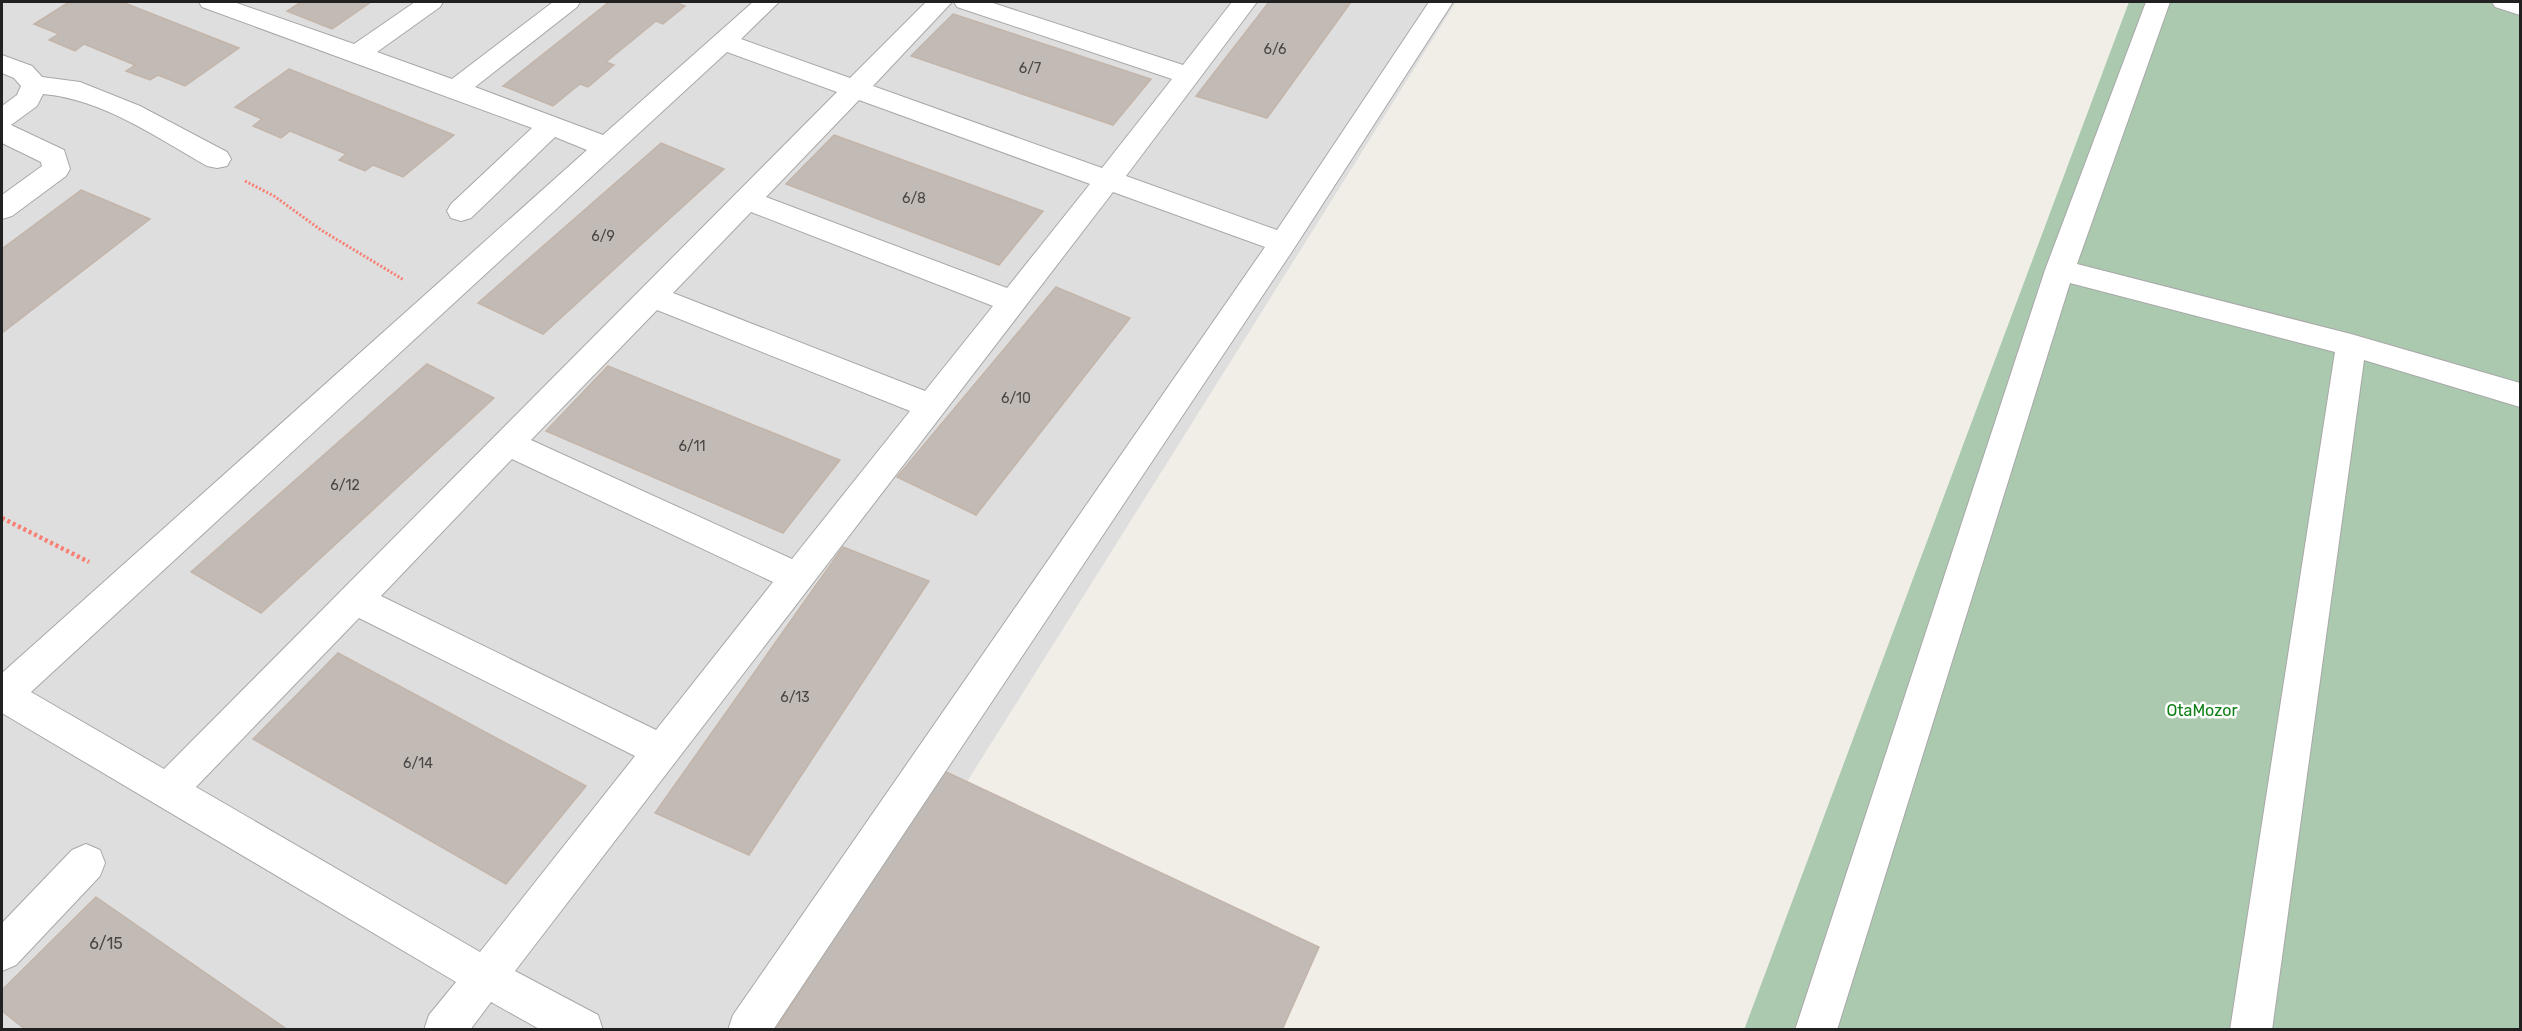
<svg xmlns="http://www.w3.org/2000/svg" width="2522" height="1031" font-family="Rubik,sans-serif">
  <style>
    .residential { fill: #dfdede }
    .cemetery { fill: #aac9ae }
    .building { fill: #c2bab4; stroke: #c3b5aa; stroke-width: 1.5 }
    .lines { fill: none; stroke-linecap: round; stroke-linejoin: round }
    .minor-casing { stroke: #a8a8a8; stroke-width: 2 }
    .path-far1 { stroke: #f77f73; stroke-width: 3; stroke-dasharray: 2 2; stroke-linecap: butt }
    .path { stroke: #f77f73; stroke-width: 4.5; stroke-dasharray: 3 3; stroke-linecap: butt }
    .minor { fill: #fff; fill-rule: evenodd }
    .labels { text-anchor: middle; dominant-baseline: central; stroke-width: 5; stroke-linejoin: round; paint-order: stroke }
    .number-label { font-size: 14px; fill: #494746 }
    .park-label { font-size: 16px; fill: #0f7f16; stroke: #fff }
    .near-number-label { font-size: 16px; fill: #494746 }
  </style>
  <rect width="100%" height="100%" fill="#f1eee8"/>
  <path class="residential" d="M2,2h1454l-644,1027 -810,1z"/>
  <path class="cemetery" d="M2129,2h391v1027l-776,1z"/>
  <path class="building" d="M69,2h53l117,46 -54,38 -27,-11 -8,5 -24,-9 9,-6 -51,-21 -9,7 -26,-11 10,-6 -25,-10z
    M301,2h70l-39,27 -45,-18z
    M609,2h70l-2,1 8,3 -22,18 -7,-3 -50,41 8,3 -26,22 -8,-3 -27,22 -50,-20z
    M1269,2h82l-84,116 -71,-22z
    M953,14l198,65 -38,46 -202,-69z
    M289,69l165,66 -51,42 -30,-12 -8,6 -26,-11 7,-6 -56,-23 -9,7 -28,-12 9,-7 -27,-12z
    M834,135l209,76 -44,54 -213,-81z
    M661,143l63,26 -181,165 -65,-31z
    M81,190l69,29 -148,114v-84z
    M1056,287l74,31 -154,197 -79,-38z
    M427,364l67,34 -233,215 -70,-41z
    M608,366l232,94 -57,73 -237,-102z
    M843,547l86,34 -180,274 -94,-42z
    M338,653l248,133 -80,98 -253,-145z
    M942,770l377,177 -37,83h-507z
    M96,897l192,133h-262l-24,-19v-21z"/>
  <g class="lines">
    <defs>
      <path id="minor" d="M199,2h35l120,42 61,-42h28l-3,5 -63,45 75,27 101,-77h27l-3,5 -102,80 128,48 150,-133h26l-38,37 109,39 76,-76h26l-79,84 229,82 70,-89 -215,-72 -3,-5h36l193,63 49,-63h25l-131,174 151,54 152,-228h24l-160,248 -520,780h-45l5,-15 532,-768 -152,-55 -598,779 83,44 5,15h-62l-50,-28 -21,28h-46l5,-15 27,-33 -454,-269v-40l585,-523 -32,-13 -84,81 -10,3 -10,-3 -4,-7 4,-7 81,-76 -330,-121zM727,52l110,40 -673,677 -133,-77zM859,100l231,84 -83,104 -241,-91zM751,212l242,94 -68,85 -252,-98zM657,310l253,101 -118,148 -261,-119zM512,459l261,123 -117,148 -275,-134zM359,618l276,138 -155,196 -284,-165z
        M2146,2h24l-93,262 274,70 169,49v24l-156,-47 -92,670h-42l105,-678 -265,-69 -233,747h-42l250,-760z
        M2492,2h28v13l-25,-8z
        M2,55l30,11 10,11 38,5 60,24 87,46 4,7 -4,7 -10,2 -10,-2c-51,-29 -105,-67 -164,-72l-6,12 -26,19 53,25 6,19 -4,7 -54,40 -10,3v-24l40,-29 -1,-4 -39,-19v-37l15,-11 4,-9 -7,-8 -12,-5z
        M86,844l14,6 5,13 -5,13 -84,89 -14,6v-48l70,-73z"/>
    </defs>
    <use href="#minor" class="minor-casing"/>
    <path class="path-far1" d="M245,181l29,15 47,34 83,50"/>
    <path class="path" d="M2,518l87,44"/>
    <use href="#minor" class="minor"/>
  </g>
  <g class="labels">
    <g class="number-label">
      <text x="1275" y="49">6/6</text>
      <text x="1030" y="68">6/7</text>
      <text x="914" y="198">6/8</text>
      <text x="603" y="236">6/9</text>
      <text x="1016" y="398">6/10</text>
      <text x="692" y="446">6/11</text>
      <text x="345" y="485">6/12</text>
      <text x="795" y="697">6/13</text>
      <text x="418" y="763">6/14</text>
    </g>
    <g class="park-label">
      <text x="2202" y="710">OtaMozor</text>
    </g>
    <g class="near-number-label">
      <text x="106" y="943">6/15</text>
    </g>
  </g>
  <rect width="2522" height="1031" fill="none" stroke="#212121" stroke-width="6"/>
</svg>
